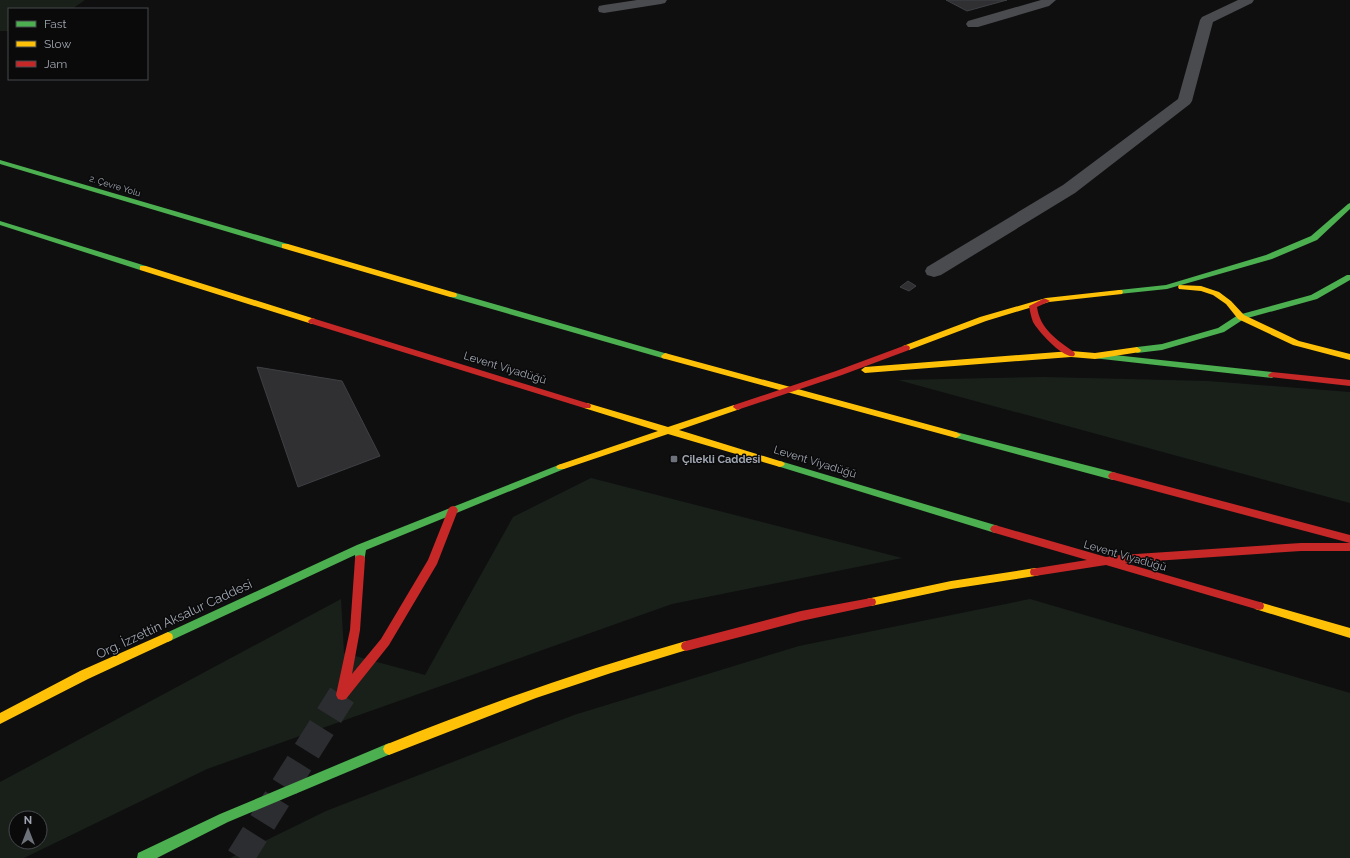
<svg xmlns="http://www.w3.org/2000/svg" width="1350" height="858" font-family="Raleway,sans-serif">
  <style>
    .green { fill: #19201a; fill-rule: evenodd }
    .building { fill: #303032; stroke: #3e4044 }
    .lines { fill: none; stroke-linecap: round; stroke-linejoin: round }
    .secondary-tunnel { stroke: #2c2d30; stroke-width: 28; stroke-dasharray: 28 14; stroke-linecap: butt }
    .street { fill: #4a4b4f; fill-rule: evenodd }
    .fast { fill: #4caf50; fill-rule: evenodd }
    .slow { fill: #ffc107; fill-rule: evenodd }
    .jam { fill: #c62828; fill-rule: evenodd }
    .poi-dot { fill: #6d7179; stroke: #0a0a0b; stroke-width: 1.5 }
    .labels { text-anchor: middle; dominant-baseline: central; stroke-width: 3; stroke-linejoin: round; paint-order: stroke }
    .far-street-label { font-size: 9px; fill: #a0a6b1; stroke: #0a0a0b }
    .street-label { font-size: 11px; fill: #a0a6b1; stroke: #0a0a0b }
    .poi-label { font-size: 11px; font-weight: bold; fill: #a0a6b1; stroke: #0a0a0b; text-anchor: start }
    .near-street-label { font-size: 13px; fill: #a0a6b1; stroke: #0a0a0b }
  </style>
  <rect width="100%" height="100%" fill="#0f0f10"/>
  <path class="green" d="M0,0h85l-13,9h-63v22h-9z
    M1044,377l164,4 142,11v111l-452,-123z
    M591,478l311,80 -230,46 -465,165 -183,89h-24v-76l341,-183 3,54 81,22 88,-158zM16,818h24v24h-24z
    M1030,599l320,94v165h-1120l96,-47 248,-96 225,-69z"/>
  <path class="building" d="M946,0h61l-40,11z
    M908,281l8,5 -7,5 -9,-4z
    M257,367l85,14 38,75 -82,31z"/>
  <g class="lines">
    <path class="secondary-tunnel" d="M240,858l102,-163"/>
    <path class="street" d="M637,0h30l-2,3 -4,1 -57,9 -5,-1 -1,-3 1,-3 5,-1z
      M1041,0h15l-7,6 -71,21h-10l-2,-3 2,-3z
      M1238,0h16l-2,3 -39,19 -21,79 -2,3 -115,89 -134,82 -7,2 -7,-2 -2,-4 2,-4 136,-82 115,-86 22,-79 2,-3z"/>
    <path class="fast" d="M0,160l288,84 1,2 -4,2h-3l-282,-84z
      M1350,203v6l-33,31 -45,19 -105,30 -48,5 -4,-2 4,-2 47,-5 100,-30 45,-19 37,-32z
      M0,221l146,45 1,2 -4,2h-3l-140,-45z
      M1347,275h3v5l-33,19 -73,20 -20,13 -62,18 -25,3 -4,-3 4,-3 25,-3 56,-16 20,-13 73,-20z
      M450,293h6l212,61 1,2 -4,3 -3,-1 -212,-61 -1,-2z
      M1096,353l176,19 4,3 -4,3 -179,-20 -1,-2z
      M956,432l157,40 3,1 2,3 -2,3 -3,1 -160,-43 -2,-2 2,-2z
      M780,461l215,64 3,1 2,3 -2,3 -3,1 -218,-67 -2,-2 2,-2z
      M561,464l3,1 2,2 -2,2 -198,81 -2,12 -4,1 -4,-1 -1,-7 -183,85 -4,2 -4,-2 -1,-3 1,-3 193,-89z
      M389,743l4,2 2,4 -2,4 -165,69 -71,36h-20l1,-5 82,-39z"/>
    <path class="slow" d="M282,244h6l168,49 1,2 -1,2h-6l-168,-49z
      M140,266h6l169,53 1,2 -4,3 -3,-1 -169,-53z
      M1179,285l22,1 18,6 12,9 13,14 55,26 51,13v6l-57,-15 -55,-26 -12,-15 -13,-9 -12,-4 -22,-2 -1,-2z
      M1119,290h3l1,2 -1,2 -73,8 -63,19 -77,29h-6l-1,-2 1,-2 77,-29 66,-19z
      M1137,347l4,3 -1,2 -45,7 -24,-2 -206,16 -4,-3 4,-3 206,-16 24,2z
      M665,353l291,79 5,3 -5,3 -294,-80 -1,-2z
      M587,403l81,24 66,-22h6l1,2 -1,2 -61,21 104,32 2,2 -2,2 -3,1 -112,-33 -104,35h-6l-2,-2 2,-2 100,-34 -74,-23 -1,-2 1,-2z
      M1035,568l4,1 1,3 -1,3 -4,1 -84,13 -80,17 -4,-1 -1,-3 1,-3 4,-1 80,-17z
      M1259,602l91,26v10l-95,-29 -1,-3 1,-3z
      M168,632l4,2 1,3 -1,3 -84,39 -88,45v-11l80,-42z
      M686,641l4,2 1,3 -1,3 -79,24 -75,25 -147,57 -4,-2 -2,-4 2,-4c99,-40 198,-75 301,-104z"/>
    <path class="jam" d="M1043,299h3l4,2 -13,6c3,22 20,33 37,45l1,2 -1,2c-11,3 -36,-25 -41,-34 -2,-5 -3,-11 -4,-16z
      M312,318l278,86 1,2 -1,2h-6l-275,-85 -1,-2z
      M906,345l3,1 1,2 -1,2 -67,25 -105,35 -4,-3 1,-2 102,-34z
      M1272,372l78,8v6l-81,-9 -1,-2z
      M1113,472l237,63v16h-49l-176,12 138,40 1,3 -1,3 -4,1 -153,-45 -71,11 -4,-1 -1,-3 1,-3 56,-9 -92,-27 -3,-1 -2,-3 2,-3 3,-1 111,32 15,-2 180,-12h49l-240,-64 -2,-3 2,-3z
      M453,506l3,1 2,3 -21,54 -48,81 -43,54 -4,1 -4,-1 -2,-4 14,-65 5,-71 1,-3 4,-1 4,1 1,3 -5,71 -8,44 29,-35 47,-79 20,-50 2,-3z
      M871,598l4,1 1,3 -1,3 -4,1 -70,15 -115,30 -4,-2 -1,-3 1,-3 4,-2 115,-30z"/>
  </g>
  <rect class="poi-dot" x="670" y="455" width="8" height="8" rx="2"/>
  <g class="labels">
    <g class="far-street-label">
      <text transform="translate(115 186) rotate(17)">2. Çevre Yolu</text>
    </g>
    <g class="street-label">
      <text transform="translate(505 368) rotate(17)">Levent Viyadüğü</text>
      <text transform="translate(815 462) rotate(17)">Levent Viyadüğü</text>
      <text transform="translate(1125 556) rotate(16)">Levent Viyadüğü</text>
    </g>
    <g class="poi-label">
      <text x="682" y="459">Çilekli Caddesi</text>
    </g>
    <g class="near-street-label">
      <text transform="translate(174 619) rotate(-25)">Org. İzzettin Aksalur Caddesi</text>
    </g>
  </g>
  <rect x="8" y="8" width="140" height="72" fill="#0a0a0b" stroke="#46484d"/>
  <rect x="16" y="21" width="20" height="6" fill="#4caf50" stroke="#46484d"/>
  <text x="44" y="28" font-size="12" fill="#a0a6b1">Fast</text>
  <rect x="16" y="41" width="20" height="6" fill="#ffc107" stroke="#46484d"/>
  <text x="44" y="48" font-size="12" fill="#a0a6b1">Slow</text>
  <rect x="16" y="61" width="20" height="6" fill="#c62828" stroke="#46484d"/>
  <text x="44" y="68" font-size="12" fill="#a0a6b1">Jam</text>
  <g transform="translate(28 830)"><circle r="19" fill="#0a0a0b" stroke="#46484d"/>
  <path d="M0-3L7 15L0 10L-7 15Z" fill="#6d7179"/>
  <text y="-6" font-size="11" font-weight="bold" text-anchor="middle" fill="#a0a6b1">N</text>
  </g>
</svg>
